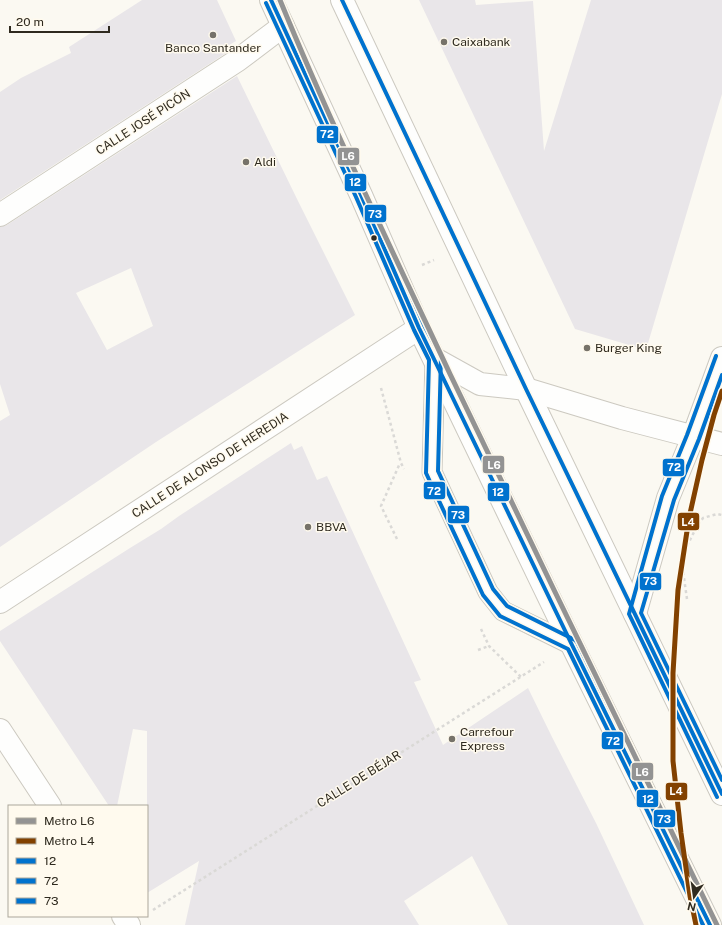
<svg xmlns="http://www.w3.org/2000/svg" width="722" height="925" font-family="'Public Sans',sans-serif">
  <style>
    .building { fill: #e9e6e9; fill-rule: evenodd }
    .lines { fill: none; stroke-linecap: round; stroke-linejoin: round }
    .service-casing { stroke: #ccc9c0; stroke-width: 21 }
    .minor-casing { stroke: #ccc9c0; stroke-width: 24 }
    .tertiary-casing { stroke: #ccc9c0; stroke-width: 24 }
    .primary-casing { stroke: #ccc9c0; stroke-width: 24 }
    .path { stroke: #dad9d6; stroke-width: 2.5; stroke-dasharray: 3 3; stroke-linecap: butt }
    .service { stroke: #fefefd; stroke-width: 19 }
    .minor { stroke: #fefefd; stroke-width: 22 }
    .tertiary { stroke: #fefefd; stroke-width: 22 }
    .primary { stroke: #fefefd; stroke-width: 22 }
    .bus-1-casing { stroke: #fffaee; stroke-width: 7 }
    .bus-2-casing { stroke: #fffaee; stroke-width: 7 }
    .bus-3-casing { stroke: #fffaee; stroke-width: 7 }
    .bus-1 { stroke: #0072ce; stroke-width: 4 }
    .bus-2 { stroke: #0072ce; stroke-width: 4 }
    .bus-3 { stroke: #0072ce; stroke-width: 4 }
    .metro-1-casing { stroke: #fffaee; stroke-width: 8 }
    .metro-2-casing { stroke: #fffaee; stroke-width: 8 }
    .metro-1 { stroke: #939393; stroke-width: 5 }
    .metro-2 { stroke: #824100; stroke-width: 5 }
    .poi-dot { fill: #767269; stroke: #fffaee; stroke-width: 1.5 }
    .bus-dot { fill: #2f2a1f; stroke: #fffaee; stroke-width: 1.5 }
    .labels { text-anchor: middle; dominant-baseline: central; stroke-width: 3; stroke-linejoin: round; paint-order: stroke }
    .poi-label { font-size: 12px; fill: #2f2a1f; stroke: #fffaee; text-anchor: start }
    .street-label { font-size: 12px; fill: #2f2a1f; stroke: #fffaee }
    .line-badge { stroke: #fffaee; stroke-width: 1.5 }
    .badge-label { font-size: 11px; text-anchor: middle; font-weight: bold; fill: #fff }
  </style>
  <rect width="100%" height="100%" fill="#fbf9f2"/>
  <path class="building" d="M142,0h75l19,41 -12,7 2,5 -226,147v-108l21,-14 50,-25 -2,-6z
    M419,0h56l1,5 57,-4 11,150 47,-151h131v94l-76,256 -71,-21z
    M237,76l61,125 57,114 -199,127 -156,105v-126l10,-6 -10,-31v-157l7,-2zM131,268l22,58 -46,24 -31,-57z
    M291,443l3,7 8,-4 15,34 10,-4 94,204 -7,2 29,63 85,-57 24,49 44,86 48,102h-136l-36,-69 -68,45 15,24h-234l14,-64 -52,32v-162l-14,-2 -16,77h-8l-109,-165v-10l130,-83 31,-19 18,-13z"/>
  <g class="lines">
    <defs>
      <path id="service" d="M435,359l-3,113 56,120 15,19 69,34"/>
      <path id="minor" d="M0,215l238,-155 45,-34
        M0,602l419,-274
        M0,730l50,76
        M123,916l6,9"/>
      <path id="tertiary" d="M435,359l45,25 46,5 96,29 100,26
        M635,614l33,-116 25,-61 29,-79"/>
      <path id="primary" d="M271,0l90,195 58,133 153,317 138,280
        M342,0l184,389 196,405"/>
    </defs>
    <use href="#service" class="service-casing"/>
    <use href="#minor" class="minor-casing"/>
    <use href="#tertiary" class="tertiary-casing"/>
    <use href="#primary" class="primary-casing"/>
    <path class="path" d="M422,265l12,-5
      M381,388l20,75 3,6
      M397,539l-16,-33 19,-43
      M687,599l-4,-28 3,-23 11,-22 6,-8 14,-4 5,1
      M481,629l8,17 32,31
      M478,650l11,-4
      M153,910l391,-248"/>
    <use href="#service" class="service"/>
    <use href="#minor" class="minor"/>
    <use href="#tertiary" class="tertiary"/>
    <use href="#primary" class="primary"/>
    <defs>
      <path id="bus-1" d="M271,0l90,195 58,133 153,317 138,280
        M342,0l184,389 196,405"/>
      <path id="bus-2" d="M266,3l90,194 58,133 15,30 -3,113 57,122 17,21 68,33 135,276
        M716,356l-29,79 -25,61 -33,118 88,183"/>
      <path id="bus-3" d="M278,0l88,192 58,133 17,32 -3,114 55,118 14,17 68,34 2,2 138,280
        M722,375l-23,64 -25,61 -33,113 81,167"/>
    </defs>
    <use href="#bus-1" class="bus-1-casing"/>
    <use href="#bus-2" class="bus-2-casing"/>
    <use href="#bus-3" class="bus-3-casing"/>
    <use href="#bus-1" class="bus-1"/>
    <use href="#bus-2" class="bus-2"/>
    <use href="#bus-3" class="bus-3"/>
    <defs>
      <path id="metro-1" d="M280,0c52,127 112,250 170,374 88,184 178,368 267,551"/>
      <path id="metro-2" d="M696,925l-6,-29 -9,-63 -8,-72v-88l5,-83 11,-72 13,-58 12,-45 8,-24"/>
    </defs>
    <use href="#metro-1" class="metro-1-casing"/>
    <use href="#metro-2" class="metro-2-casing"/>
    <use href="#metro-1" class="metro-1"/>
    <use href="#metro-2" class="metro-2"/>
  </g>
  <g class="poi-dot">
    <circle cx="213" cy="35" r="4"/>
    <circle cx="444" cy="42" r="4"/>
    <circle cx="246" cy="162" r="4"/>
    <circle cx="587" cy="348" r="4"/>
    <circle cx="308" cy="527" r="4"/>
    <circle cx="452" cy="739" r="4"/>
  </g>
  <circle class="bus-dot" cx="374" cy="238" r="3.5"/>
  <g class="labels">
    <g class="poi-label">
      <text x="452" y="42">Caixabank</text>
      <text x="213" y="48" text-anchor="middle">Banco Santander</text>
      <text x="254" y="162">Aldi</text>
      <text x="595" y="348">Burger King</text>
      <text x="316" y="527">BBVA</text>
      <text x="460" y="732">Carrefour<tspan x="460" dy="14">Express</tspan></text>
    </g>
    <g class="street-label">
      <text transform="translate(143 122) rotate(-33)">CALLE JOSÉ PICÓN</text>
      <text transform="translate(210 465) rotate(-33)">CALLE DE ALONSO DE HEREDIA</text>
      <text transform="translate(359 779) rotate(-32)">CALLE DE BÉJAR</text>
    </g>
  </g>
  <g class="line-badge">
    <rect x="316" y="125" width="23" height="19" rx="4" fill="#0072ce"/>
    <rect x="337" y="147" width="23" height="19" rx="4" fill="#939393"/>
    <rect x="344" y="173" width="23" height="19" rx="4" fill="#0072ce"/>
    <rect x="364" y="204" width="23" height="19" rx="4" fill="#0072ce"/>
    <rect x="482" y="455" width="23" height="19" rx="4" fill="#939393"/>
    <rect x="662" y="458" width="23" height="19" rx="4" fill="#0072ce"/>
    <rect x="423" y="481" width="23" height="19" rx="4" fill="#0072ce"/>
    <rect x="487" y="482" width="23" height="20" rx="4" fill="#0072ce"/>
    <rect x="447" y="505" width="23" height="19" rx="4" fill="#0072ce"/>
    <rect x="677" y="512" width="23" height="19" rx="4" fill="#824100"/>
    <rect x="639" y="572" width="23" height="19" rx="4" fill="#0072ce"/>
    <rect x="601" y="731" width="23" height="19" rx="4" fill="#0072ce"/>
    <rect x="631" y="762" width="23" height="19" rx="4" fill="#939393"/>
    <rect x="665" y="782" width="23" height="19" rx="4" fill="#824100"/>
    <rect x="636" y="789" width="23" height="19" rx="4" fill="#0072ce"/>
    <rect x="653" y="809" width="23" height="19" rx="4" fill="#0072ce"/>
  </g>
  <g class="badge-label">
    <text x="327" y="138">72</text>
    <text x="348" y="160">L6</text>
    <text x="355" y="186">12</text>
    <text x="375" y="218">73</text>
    <text x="494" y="469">L6</text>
    <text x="674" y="471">72</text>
    <text x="434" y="495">72</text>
    <text x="498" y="496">12</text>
    <text x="458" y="519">73</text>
    <text x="688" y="526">L4</text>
    <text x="650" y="585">73</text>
    <text x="613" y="745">72</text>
    <text x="642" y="776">L6</text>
    <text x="676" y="795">L4</text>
    <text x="648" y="803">12</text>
    <text x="664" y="823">73</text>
  </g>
  <rect x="8" y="805" width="140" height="112" fill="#fffaee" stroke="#aca79b"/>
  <rect x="16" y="818" width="20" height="6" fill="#939393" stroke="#aca79b"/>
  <text x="44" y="825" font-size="12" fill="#2f2a1f">Metro L6</text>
  <rect x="16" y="838" width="20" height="6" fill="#824100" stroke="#aca79b"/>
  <text x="44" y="845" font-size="12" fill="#2f2a1f">Metro L4</text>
  <rect x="16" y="858" width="20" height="6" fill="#0072ce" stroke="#aca79b"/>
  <text x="44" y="865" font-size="12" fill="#2f2a1f">12</text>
  <rect x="16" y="878" width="20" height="6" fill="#0072ce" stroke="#aca79b"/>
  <text x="44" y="885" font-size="12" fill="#2f2a1f">72</text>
  <rect x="16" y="898" width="20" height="6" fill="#0072ce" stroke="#aca79b"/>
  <text x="44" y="905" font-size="12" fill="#2f2a1f">73</text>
  <g transform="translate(694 897) rotate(193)" stroke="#fffaee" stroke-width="3" paint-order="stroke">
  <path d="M0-3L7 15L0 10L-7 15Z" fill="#2f2a1f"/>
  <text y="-6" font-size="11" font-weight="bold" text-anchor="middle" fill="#2f2a1f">N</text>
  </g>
  <path d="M10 26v6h99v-6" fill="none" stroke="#2f2a1f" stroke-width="2"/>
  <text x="16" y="26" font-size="12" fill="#2f2a1f" stroke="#fffaee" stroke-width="3" paint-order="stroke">20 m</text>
</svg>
